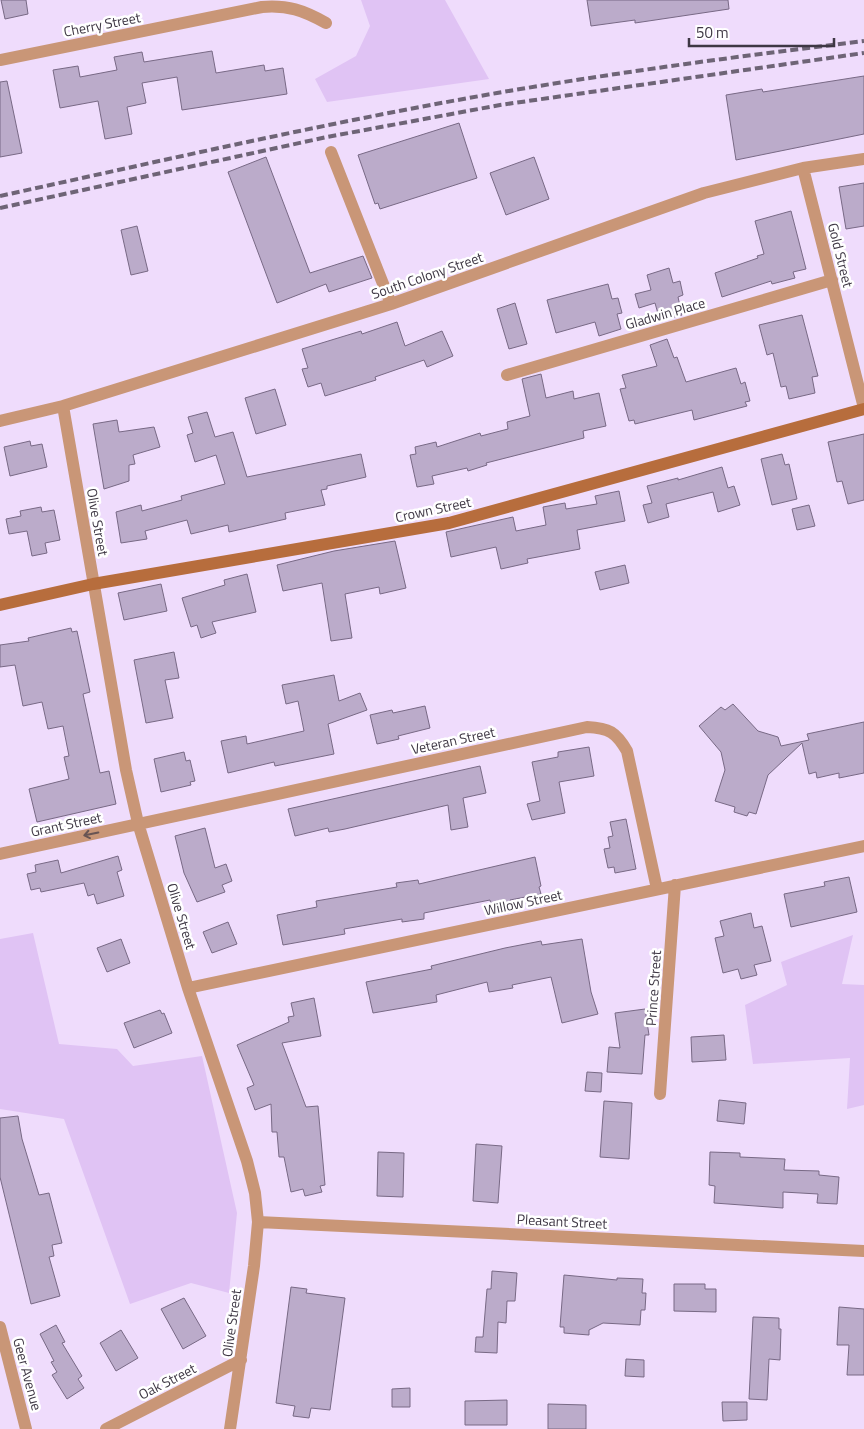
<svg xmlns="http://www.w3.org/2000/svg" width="864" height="1429" font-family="'Titillium Web',sans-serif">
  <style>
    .green { fill: #e0c3f4 }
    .building { fill: #bbabca; stroke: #786985 }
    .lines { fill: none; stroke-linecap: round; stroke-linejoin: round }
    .street { stroke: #c99677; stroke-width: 12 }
    .secondary { stroke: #b76d3d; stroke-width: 12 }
    .rail { stroke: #6e6476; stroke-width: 4; stroke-dasharray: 8 4; stroke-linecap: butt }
    .oneway { stroke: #685453 }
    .labels { text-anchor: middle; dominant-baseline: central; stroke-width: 5; stroke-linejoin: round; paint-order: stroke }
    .street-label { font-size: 14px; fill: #3e3744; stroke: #fff }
  </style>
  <rect width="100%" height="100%" fill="#efdcfc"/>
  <path class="green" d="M361,0h84l44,79 -162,23 -12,-23 41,-23 14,-30z
    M33,933l26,111 58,5 16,17 69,-10 35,157 -8,80 -38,-10 -61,21 -66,-185 -64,-10v-170z
    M853,935l-11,49 22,1v120l-17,4 3,-51 -97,6 -8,-59 42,-20 -6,-23z"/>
  <path class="building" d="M1,0h25l2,14 -23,5z
    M587,0h141l1,9 -94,14v-3l-44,6z
    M212,51l4,22 48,-8 1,6 18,-3 4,26 -105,16 -5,-33 -35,6 4,20 -19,4 5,27 -27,5 -7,-38 -38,7 -7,-38 25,-4 2,11 37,-7 -3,-13 28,-5 2,10z
    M864,76v58l-128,26 -10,-65 36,-6 1,3z
    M7,81l15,72 -22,4v-75z
    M459,123l18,55 -97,31 -2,-6 -3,1 -17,-49z
    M266,157l44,116 53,-17 9,22 -43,14 -3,-8 -49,19 -49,-131z
    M534,157l15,42 -43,16 -16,-42z
    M864,183v43l-18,3 -7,-42z
    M791,211l15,58 -13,3 2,6 -23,6 -1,-3 -49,16 -7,-24 43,-15 -1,-2 7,-2 -9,-33z
    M137,226l11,45 -17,4 -10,-45z
    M669,268l4,15 7,-2 3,14 -5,2 4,18 -22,6 -5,-18 -16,5 -4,-14 16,-4 -4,-15z
    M608,284l4,15 6,-1 4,15 -5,1 4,15 -22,7 -4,-14 -39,11 -9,-33z
    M515,303l12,41 -18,5 -12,-40z
    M802,315l16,61 -6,1 3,16 -26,6 -3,-13 -5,1 -8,-34 -6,2 -8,-30z
    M397,322l8,24 37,-15 11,25 -26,11 -3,-7 -49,17 1,3 -51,16 -4,-13 -13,4 -6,-18 6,-1 -6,-19 59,-18 1,3z
    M667,339l7,19 3,-1 9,25 50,-14 5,16 4,-2 5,19 -5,1 2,4 -53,14 -2,-10 -57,14 -1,-4 -5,1 -9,-32 6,-1 -4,-13 35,-9 -7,-21z
    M541,374l5,24 27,-7 1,8 25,-6 7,33 -23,5 1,7 -98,25 1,2 -19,6 -1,-3 -35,8 2,8 -17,3 -7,-32 6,-1 -1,-7 21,-5 1,5 43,-14 1,3 27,-7 -1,-7 23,-6 -8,-37z
    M275,389l11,36 -30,9 -11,-36z
    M207,412l8,25 18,-5 14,45 114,-23 5,23 -39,9v3l-6,1 4,15 -40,8 1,6 -57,13 -1,-7 -37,9 -4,-14 -42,11 2,8 -26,4 -5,-31 25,-7 1,6 40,-11 -1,-4 44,-12 -9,-29 -21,7 -8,-27 6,-2 -5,-16z
    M117,420l2,12 35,-5 6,20 -27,8 2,9 -6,1v16l-25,8 -11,-65z
    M864,434v66l-16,4 -6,-23 -5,1 -9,-40z
    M30,441l1,5 11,-2 5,23 -37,9 -6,-29z
    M782,454l3,11 4,-1 8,35 -25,6 -11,-46z
    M722,467l6,21 6,-2 6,19 -22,7 -5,-20 -47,12 3,13 -21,6 -5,-18 9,-2 -5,-17 31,-8v2z
    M619,491l6,30 -48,9 3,19 -53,10 1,4 -27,6 -5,-22 -45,10 -5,-25 67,-15 3,14 30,-6 -3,-18 22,-4 1,6 31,-5 -2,-8z
    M809,505l6,21 -18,4 -5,-21z
    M41,507l1,5 12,-2 6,30 -15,3 2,10 -15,3 -5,-25 -18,3 -3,-15 15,-3 -1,-5z
    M395,541l11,47 -26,6 -1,-7 -34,7 7,44 -21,3 -9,-58 -39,8 -6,-26 57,-14z
    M625,565l4,18 -29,7 -5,-18z
    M247,574l9,38 -44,10 4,11 -15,5 -4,-13 -6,2 -9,-29 43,-13 -1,-5z
    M161,584l6,27 -43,9 -6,-27z
    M71,628l1,4 5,-1 13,61 -7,2 17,79 9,-2 7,33 -79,18 -8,-33 40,-10 -5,-22 5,-1 -6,-30 -15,3 -6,-27 -19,4 -8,-41 -15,2v-22l29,-4 -1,-3z
    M174,652l5,26 -14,2 8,38 -27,5 -12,-63z
    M334,675l5,26 21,-8 7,17 -39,14 6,30 -59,12 -1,-4 -46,11 -7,-32 25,-5 1,8 57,-13 -6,-30 -12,3 -4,-19z
    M733,704l25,27 20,6 3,9 28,-6 -2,-6 57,-12v51l-25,5v-5l-22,5 -1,-6 -7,2 -7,-31 -34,32 -12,39 -7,-2 -2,4 -13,-4 1,-5 -20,-6 10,-31 -4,-18 -22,-26 22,-19 4,3z
    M425,706l5,22 -32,8 1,3 -22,5 -7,-29 22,-5 1,3z
    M589,747l5,29 -35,6 6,31 -33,7 -5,-16 13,-3 -8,-39 26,-5v-5z
    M184,752l2,9 4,-1 5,21 -5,1 1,3 -30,7 -7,-33z
    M480,766l6,27 -23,5 5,29 -17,3 -3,-25 -103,24 -16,3 -1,-4 -33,8 -7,-27z
    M626,819l10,50 -21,4 -1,-6 -6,1 -4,-19 6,-1 -2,-11 5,-1 -3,-14z
    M205,828l10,40 11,-4 6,17 -10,4 3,7 -28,10 -13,-29 -9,-37z
    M118,856l4,14 -5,2 7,24 -27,8 -3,-10 -6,2 -4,-13 -43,9 -1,-4 -9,2 -4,-16 9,-2 -1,-7 23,-5 3,13z
    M535,857l6,29 -2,1 2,7 -31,6 1,6 -19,3 -2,-9 -66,13v6l-22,3v-3l-58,10 1,5 -62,11 -6,-30 40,-8 -1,-6 81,-14 -1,-4 22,-3 1,4z
    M849,877l8,35 -66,15 -7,-33 41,-8 -1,-4z
    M751,913l3,15 8,-2 9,35 -17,4 3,10 -16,4 -3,-10 -15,4 -8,-35 9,-2 -4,-15z
    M228,922l9,22 -25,9 -9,-21z
    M121,939l9,24 -23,9 -10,-24z
    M582,939l9,53 7,22 -36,9 -11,-46 -39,8 1,3 -24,4 -2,-10 -51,13 1,7 -64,11 -7,-31 66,-13 -1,-3 74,-18 36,-7 1,4z
    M314,998l7,38 -39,7 24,64 12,-1 7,79 -5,1 2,6 -17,4 -2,-7 -12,3 -7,-35h-5l-2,-25h-5l-1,-28 -16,6 -8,-22 7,-3 -17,-40 52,-23 -1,-5 6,-1 -3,-13z
    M645,1009l4,26h-4l-3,39 -35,-2 2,-25 11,1 -5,-35z
    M160,1010l2,4 2,-1 8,20 -38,15 -10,-25z
    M724,1035l2,25 -34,2 -1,-25z
    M587,1072l15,1 -1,19 -16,-1z
    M719,1100l27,3 -2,21 -27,-3z
    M604,1101l28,2 -3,56 -29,-2z
    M18,1116l4,23 17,56 10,-2 13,50 -10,2 2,11 -5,1 11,39 -29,8 -31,-127v-59z
    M476,1144l26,2 -4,57 -25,-2z
    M378,1152l26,1 -1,44 -26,-1z
    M710,1152l30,1v4l45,2 -1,11 35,1v4l20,2 -2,27 -20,-1 1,-9 -35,-2v16l-69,-5 1,-17 -6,-1z
    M492,1271l25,2 -2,28h-8l-1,22 -8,-1 -1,31 -22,-1 1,-15h7l4,-48h4z
    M564,1275l53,5v-2l26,1 -1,14h4l-1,17h-4l-1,15 -37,-2 -14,7v5l-25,-2v-6h-4z
    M674,1284h31v5h11v23l-42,-1z
    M291,1287l16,2 -1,4 39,5 -15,112 -19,-2 -2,10 -16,-2 2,-10 -19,-3z
    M184,1298l22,38 -23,13 -22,-40z
    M839,1307l25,2v66h-17l2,-30h-12z
    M753,1317l26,1v11h2l-1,31 -11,-1 -2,41 -18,-1z
    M56,1325l9,17 -3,1 20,33 -4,3 6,9 -17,11 -15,-24 5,-3 -6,-10 3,-1 -14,-27z
    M121,1330l17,28 -22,13 -16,-28z
    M626,1359l18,1v17l-19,-1z
    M410,1388v19h-18v-18z
    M507,1400v25h-42v-24z
    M722,1402h25v18l-24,1z
    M548,1404l38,1v24h-38z"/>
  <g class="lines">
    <path class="street" d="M0,60l262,-53c26,-2 41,3 64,16
      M331,152l60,152
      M803,168l61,240
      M507,375l325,-95
      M63,406l63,364 12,53 50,165 59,173 8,32 3,29 -4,44 -24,163
      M0,421l63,-15 328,-102 313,-111 99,-25 61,-9
      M0,854l587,-127c22,1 29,5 40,24l30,138
      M188,988l676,-142
      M660,1094l15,-209
      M258,1222l606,29
      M0,1327l26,102
      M106,1429l135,-69"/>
    <path class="secondary" d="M0,605l93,-21 356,-61 415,-114"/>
    <path class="rail" d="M0,196c165,-36 330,-74 497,-103 122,-21 244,-37 367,-52
      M0,208l327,-71 173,-32 364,-52"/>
  </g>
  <defs><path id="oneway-shaft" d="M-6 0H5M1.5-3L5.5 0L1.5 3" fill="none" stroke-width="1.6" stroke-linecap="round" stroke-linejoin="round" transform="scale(1.25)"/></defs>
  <use class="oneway" href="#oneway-shaft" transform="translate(91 834) rotate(168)"/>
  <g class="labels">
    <g class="street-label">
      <text transform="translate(102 24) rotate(-11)">Cherry Street</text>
      <text transform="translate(841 255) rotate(76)">Gold Street</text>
      <text transform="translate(427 275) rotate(-19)">South Colony Street</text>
      <text transform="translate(665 313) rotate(-16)">Gladwin Place</text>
      <text transform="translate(433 509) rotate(-12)">Crown Street</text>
      <text transform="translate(98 522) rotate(80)">Olive Street</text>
      <text transform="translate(453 740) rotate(-12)">Veteran Street</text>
      <text transform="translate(66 824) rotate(-12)">Grant Street</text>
      <text transform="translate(523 902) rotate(-12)">Willow Street</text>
      <text transform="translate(182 916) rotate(73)">Olive Street</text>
      <text transform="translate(653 988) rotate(-86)">Prince Street</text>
      <text transform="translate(562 1221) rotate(3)">Pleasant Street</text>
      <text transform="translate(231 1323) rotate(-82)">Olive Street</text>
      <text transform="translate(28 1374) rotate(75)">Geer Avenue</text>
      <text transform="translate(167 1381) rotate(-27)">Oak Street</text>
    </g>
  </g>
  <path d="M689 38v8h145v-8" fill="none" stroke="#3e3744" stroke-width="2.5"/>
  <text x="696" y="38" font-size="15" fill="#3e3744" stroke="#ffffff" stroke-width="4" paint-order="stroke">50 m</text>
</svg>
